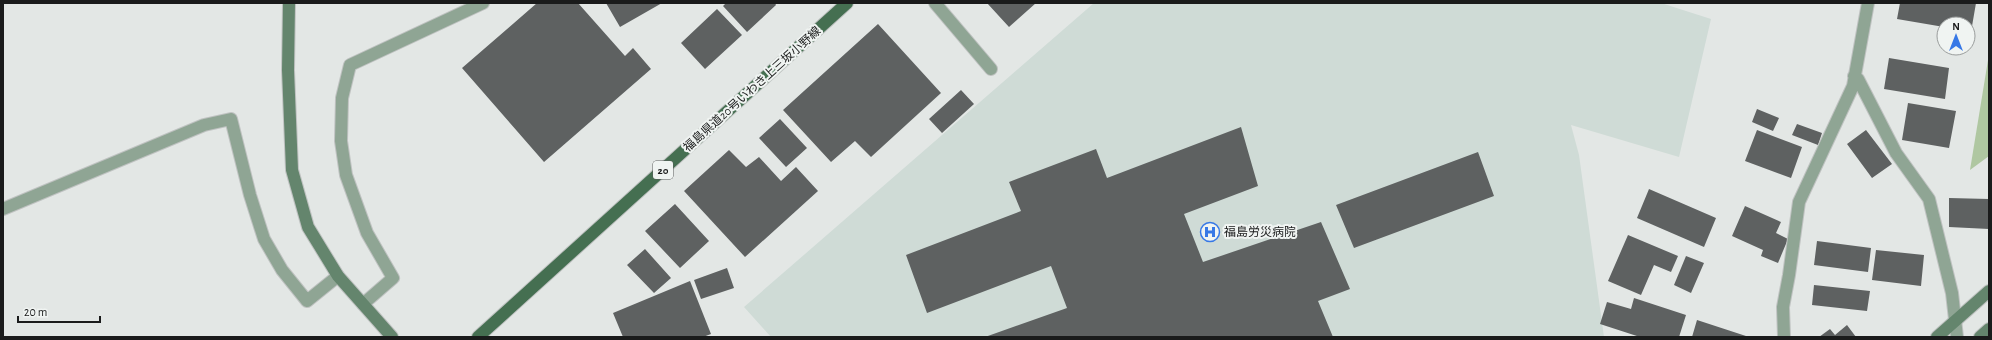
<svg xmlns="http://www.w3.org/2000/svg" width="1992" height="340" font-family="'Alegreya Sans','Noto Sans JP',sans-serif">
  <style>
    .built { fill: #cfdbd6 }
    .green { fill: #afc7a1 }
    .building { fill: #5e6161 }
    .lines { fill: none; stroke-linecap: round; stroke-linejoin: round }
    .street-casing { stroke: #bfc2c1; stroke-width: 14 }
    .secondary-casing { stroke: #bfc2c1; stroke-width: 14 }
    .primary-casing { stroke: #bfc2c1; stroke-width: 14 }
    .street { stroke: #8fa594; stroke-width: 12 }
    .secondary { stroke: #64856d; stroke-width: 12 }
    .primary { stroke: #456f51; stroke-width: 12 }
    .labels { text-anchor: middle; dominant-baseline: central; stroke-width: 4; stroke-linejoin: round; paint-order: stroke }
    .shield { fill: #f0f4f2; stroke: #5a5c5c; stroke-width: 1 }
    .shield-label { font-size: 11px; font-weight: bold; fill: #1a1b1b }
    .street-label { font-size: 12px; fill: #1a1b1b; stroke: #f0f4f2 }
    .poi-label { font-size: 12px; fill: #1a1b1b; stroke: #f0f4f2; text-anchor: start }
  </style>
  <rect width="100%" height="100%" fill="#e3e7e5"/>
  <path class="built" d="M1094,3h567l50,16 -32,138 -108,-32 8,30 25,182h-833l-27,-30z"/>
  <path class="green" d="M1989,54v102l-19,14z"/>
  <path class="building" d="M537,3h41l47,53 8,-8 18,21 -107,93 -82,-94z
    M606,3h56l-42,24z
    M726,3h49l1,2 -29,27 -24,-26z
    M987,3h49l-27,24z
    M1900,3h76l-5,29 -3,-1v-7h-24v3l-47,-8z
    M717,9l25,26 -37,34 -24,-26z
    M878,24l63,69 -70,64 -16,-16 -24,21 -48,-52z
    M1889,58l60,10 -4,31 -61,-10z
    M961,90l13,14 -32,29 -13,-14z
    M1908,103l48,8 -7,37 -47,-8z
    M1757,109l22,9 -6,13 -21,-9z
    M780,119l27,29 -21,19 -27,-29z
    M1797,124l25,9 -4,12 -26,-10z
    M1241,127l17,59 -74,28 19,48 118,-40 29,67 -32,12 15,36h-348l82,-29 -16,-42 -124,47 -21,-58 115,-44 -12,-29 87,-33 11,29z
    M1757,130l45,17 -11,31 -46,-17z
    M1866,130l26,34 -20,14 -25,-34z
    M729,150l17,17 13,-10 22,24 15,-14 22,24 -73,66 -61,-66z
    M1478,152l16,44 -140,52 -18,-43z
    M1649,189l67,29 -12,29 -67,-29z
    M1949,198l40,1v30l-40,-2z
    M675,204l34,37 -29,27 -35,-37z
    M1745,206l36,16 -5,11 12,6 -10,24 -17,-7 2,-6 -31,-14z
    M1628,235l50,21 -7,16 -17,-7 -13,30 -33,-14z
    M1817,241l54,7 -3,24 -54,-7z
    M645,249l26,29 -17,15 -27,-28z
    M1876,250l48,5 -3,31 -49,-6z
    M1686,256l18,7 -13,30 -17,-8z
    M727,268l7,20 -33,11 -7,-19z
    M690,281l21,53 -8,3h-80l-10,-24z
    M1814,285l56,6 -3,20 -55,-6z
    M1634,298l52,17 -7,22h-39l-40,-13 7,-22 24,7z
    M1697,320l52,17h-57z
    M1847,325l9,12h-37l11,-8 5,6z"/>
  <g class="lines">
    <defs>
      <path id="street" d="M935,3l56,66
        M1854,76l4,3 38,74 33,46 23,94 5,44
        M3,209l201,-84 27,-6 19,76 14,44 18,31 25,31 31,-25
        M363,304l30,-26 -26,-45 -21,-58 -5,-34 1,-43 8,-33 133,-62
        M1784,337l-1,-30 6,-32 10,-73 54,-116 15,-83"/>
      <path id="secondary" d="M289,3l-1,67 4,100 16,57 30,49 54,61
        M1937,337l52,-46
        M1980,337l9,-8"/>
      <path id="primary" d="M478,337l369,-334"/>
    </defs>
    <use href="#street" class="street-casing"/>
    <use href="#secondary" class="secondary-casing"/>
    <use href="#primary" class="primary-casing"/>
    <use href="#street" class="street"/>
    <use href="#secondary" class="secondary"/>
    <use href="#primary" class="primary"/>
  </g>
  <defs>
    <symbol id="hospital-ring" viewBox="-11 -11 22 22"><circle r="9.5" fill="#f0f4f2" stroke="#3778e6" stroke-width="1.5"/><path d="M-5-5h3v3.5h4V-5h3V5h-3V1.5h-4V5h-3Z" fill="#3778e6"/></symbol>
  </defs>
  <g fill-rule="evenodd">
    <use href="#hospital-ring" x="1199" y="221" width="22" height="22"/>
  </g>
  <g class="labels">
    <rect class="shield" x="653" y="161" width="20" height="18" rx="3"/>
    <g class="shield-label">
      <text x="663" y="170">20</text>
    </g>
    <g class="street-label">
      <text transform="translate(752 89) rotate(-42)">福島県道20号いわき上三坂小野線</text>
    </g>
    <g class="poi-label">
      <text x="1224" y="232">福島労災病院</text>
    </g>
  </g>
  <rect width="1992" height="340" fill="none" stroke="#1a1b1b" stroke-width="8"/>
  <g transform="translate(1956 36)"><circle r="19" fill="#f0f4f2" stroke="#9a9d9c"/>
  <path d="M0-3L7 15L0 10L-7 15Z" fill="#3778e6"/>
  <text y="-6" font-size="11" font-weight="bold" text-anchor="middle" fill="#1a1b1b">N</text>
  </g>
  <path d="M18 316v6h82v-6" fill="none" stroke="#1a1b1b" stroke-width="2"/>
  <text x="24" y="316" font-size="12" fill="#1a1b1b" stroke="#f0f4f2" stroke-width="3" paint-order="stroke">20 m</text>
</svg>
